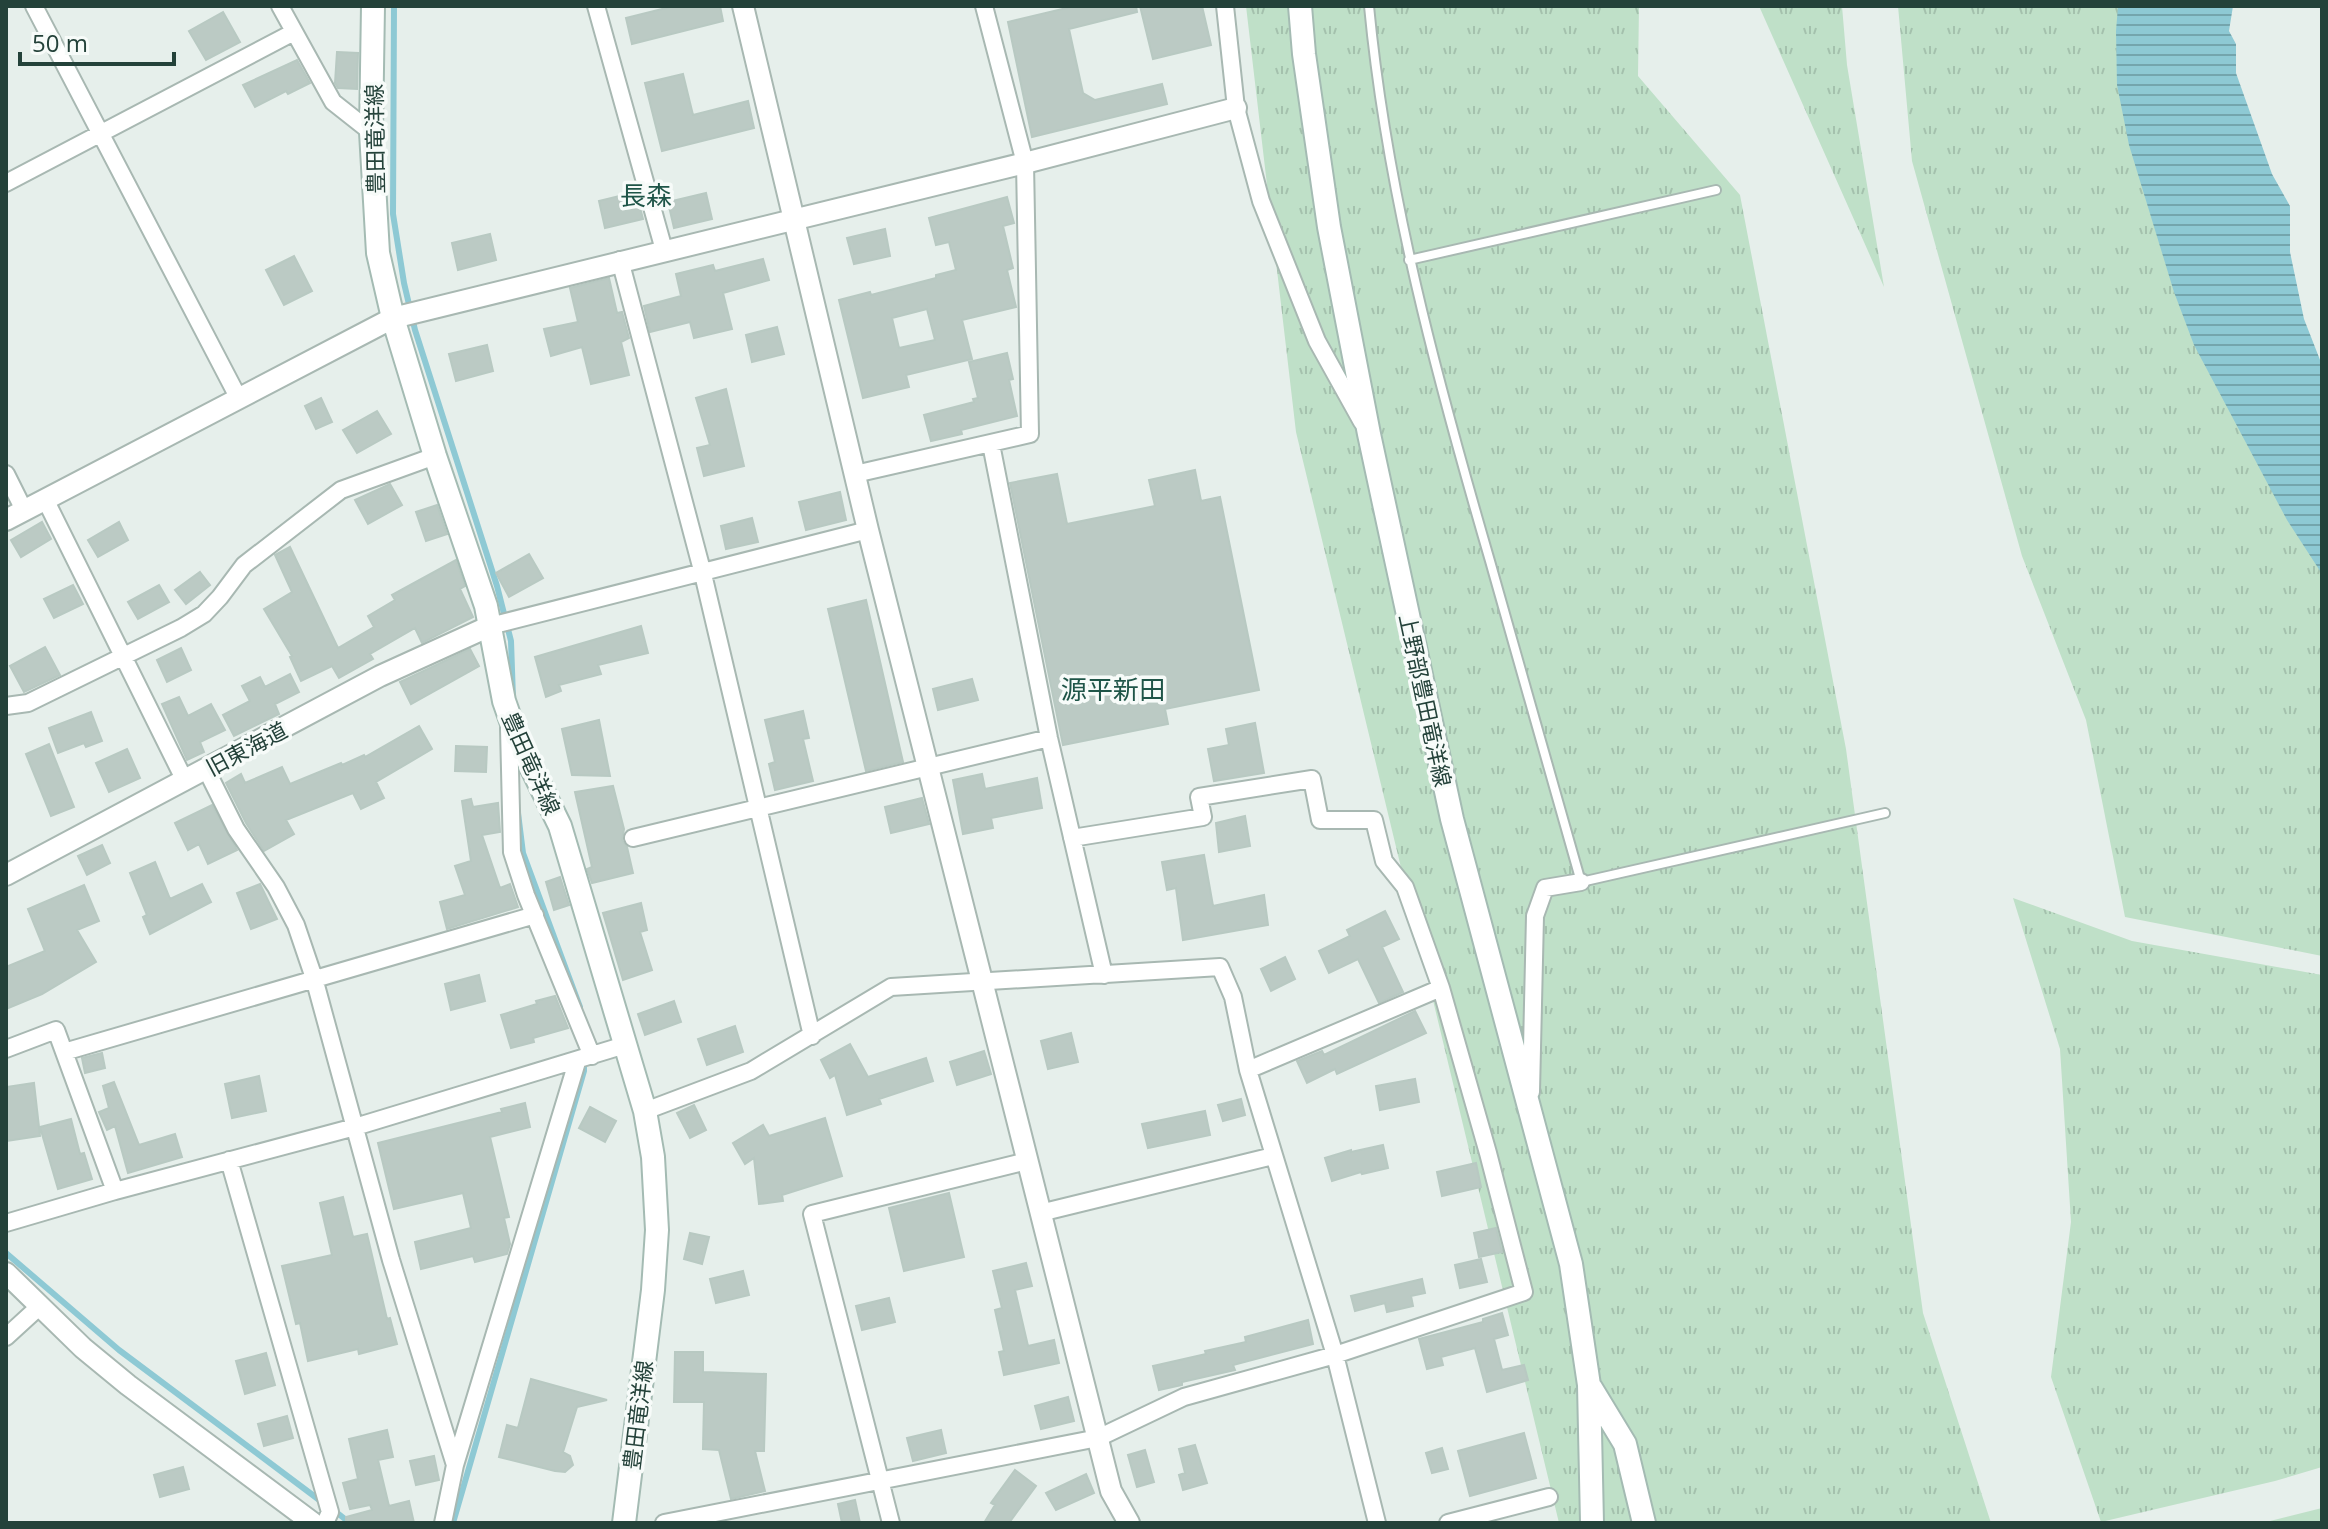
<svg xmlns="http://www.w3.org/2000/svg" width="2328" height="1529" font-family="'Open Sans','Noto Sans JP',sans-serif">
  <style>
    .grass { fill: url(#grass-tufts) }
    .water { fill: url(#water-rules) }
    .lines { fill: none; stroke-linecap: round; stroke-linejoin: round }
    .stream { stroke: #8ec9d4; stroke-width: 6 }
    .building { fill: #bbcac4; stroke: #b8c9c2; stroke-width: 2; fill-rule: evenodd }
    .service-casing { stroke: #a8b8b2; stroke-width: 12 }
    .minor-casing { stroke: #a8b8b2; stroke-width: 20 }
    .tertiary-casing { stroke: #a8b8b2; stroke-width: 24 }
    .secondary-casing { stroke: #a4bbb3; stroke-width: 26 }
    .service { stroke: #fff; stroke-width: 8 }
    .minor { stroke: #fff; stroke-width: 16 }
    .tertiary { stroke: #fff; stroke-width: 20 }
    .secondary { stroke: #fff; stroke-width: 22 }
    .labels { text-anchor: middle; dominant-baseline: central; stroke-width: 7; stroke-linejoin: round; paint-order: stroke }
    .street-label { font-size: 22px; fill: #24423a; stroke: #f7fbf9 }
    .quarter-label { font-size: 26px; fill: #1f5548; stroke: #f7fbf9 }
  </style>
  <defs>
    <pattern id="grass-tufts" width="24" height="20" patternUnits="userSpaceOnUse" patternTransform="scale(2)"><rect width="24" height="20" fill="#bfe0c8"/><path d="M3 7l-1-3M5 7V3M7 7l1-3M15 17l-1-3M17 17v-4M19 17l1-3" fill="none" stroke="#a4c1ad"/></pattern>
    <pattern id="water-rules" width="6" height="5" patternUnits="userSpaceOnUse" patternTransform="scale(2)"><rect width="6" height="5" fill="#8ec9d4"/><path d="M0 2.5h6" fill="none" stroke="#74a5ad"/></pattern>
  </defs>
  <rect width="100%" height="100%" fill="#e6efeb"/>
  <path class="grass" d="M1246,6h393l-1,70 102,119 106,554 77,564 68,210h-432l-263,-1091z
    M1759,6h83l5,59 37,222z
    M1898,6h225l199,563v387l-197,-39 -39,-197 -64,-164 -110,-395z
    M2013,898l119,43 190,34v492l-47,14 -174,41 -50,-145 20,-155 -11,-173z
    M2322,1508v15h-60z"/>
  <path class="water" d="M2118,6h115l-4,25 7,13v29l36,101 18,32v46l14,67 18,46v209l-35,-54 -93,-175 -20,-53 -45,-147 -12,-60 -1,-54z"/>
  <g class="lines">
    <path class="stream" d="M394,6l-1,208 11,69 11,47 82,256 14,55 2,57
      M518,813l5,40 57,154
      M6,1253l113,97 203,152
      M331,1508l19,15
      M453,1523l131,-452v-10"/>
  </g>
  <path class="building" d="M674,6h46l3,15 -91,23 -6,-26z
    M1075,6h61l1,6 -68,17 14,64 12,7 67,-16 5,20 -135,33 -24,-115z
    M1140,6h62l9,39 -58,14z
    M223,12l17,30 -34,18 -17,-29z
    M337,52l21,1 -1,36 -19,-1 -3,-5z
    M297,60l13,23 -22,11 -2,-3 -31,16 -12,-22z
    M683,74l10,41 55,-14 6,27 -92,23 -17,-68z
    M636,192l7,27 -38,9 -6,-27z
    M706,193l6,26 -38,9 -6,-26z
    M1007,197l7,26 -11,3 10,42 -6,2 9,37 -54,13 10,39 -66,16 3,12 -46,11 -24,-98 31,-8 1,3 65,-17v-3l20,-5 -7,-28 -13,3 -7,-27zM927,309l8,31 -36,8 -7,-30z
    M885,229l5,27 -36,8 -7,-26z
    M490,234l6,26 -38,10 -6,-27z
    M294,256l18,35 -28,14 -18,-35z
    M763,259l6,21 -46,13 9,36 -38,9 -4,-16 -40,10 -6,-26 37,-10 -5,-22 37,-9 2,6z
    M609,278l8,35 5,-1 7,26 -8,4 8,33 -38,9 -9,-37 -31,9 -7,-27 34,-7 -8,-34z
    M777,327l7,27 -32,8 -6,-27z
    M487,345l6,26 -37,10 -7,-27z
    M1007,353l6,26 -4,1 8,36 -56,14 1,4 -31,7 -7,-26 50,-13 -1,-3 5,-1 -9,-36z
    M726,389l18,77 -40,10 -7,-28 13,-3 -14,-47z
    M321,398l11,24 -16,7 -11,-23z
    M377,411l14,23 -34,19 -14,-23z
    M1195,470l6,31 19,-4 39,193 -94,19 3,15 -105,21 -53,-262 47,-9 10,50 88,-18 -6,-26z
    M390,484l12,21 -34,19 -13,-24z
    M840,492l6,28 -40,10 -7,-28z
    M437,505l10,29 -21,7 -10,-29z
    M752,518l6,24 -32,7 -5,-23z
    M42,522l9,17 -30,18 -10,-17z
    M119,522l9,18 -30,17 -10,-17z
    M290,547l48,101 36,-21 -6,-11 27,-16 -3,-5 64,-35 9,26 -5,3 13,28 -51,26 -7,-15 -45,26 3,5 -34,19 -7,-12 -31,15 -11,-24 2,-1 -28,-47 28,-17 -17,-37z
    M529,554l14,24 -34,19 -13,-24z
    M200,572l10,13 -24,19 -11,-14z
    M73,585l10,19 -29,14 -10,-19z
    M159,585l10,17 -31,17 -10,-17z
    M866,600l37,162 -37,9 -38,-162z
    M641,626l7,27 -50,12 3,9 -42,11 2,6 -15,6 -11,-40z
    M45,647l15,28 -36,17 -14,-26z
    M181,648l10,22 -24,12 -10,-22z
    M470,649l9,17 -68,38 -11,-22z
    M290,674l9,18 -24,12 4,10 -45,22 -11,-21 27,-14 -8,-15 18,-9 5,10z
    M972,679l6,21 -40,10 -5,-21z
    M179,697l9,19 23,-12 14,26 -25,12 4,10 -17,8 -25,-56z
    M803,711l6,27 -6,1 10,42 -38,9 -6,-26 6,-2 -10,-42z
    M91,712l11,29 -16,6 -2,-4 -26,10 -9,-25z
    M599,720l11,56 -38,-1 -10,-46z
    M1255,723l9,50 -50,8 -6,-32 21,-4 -3,-16z
    M419,726l13,23 -56,33 8,16 -23,11 -8,-16 -67,27 8,14 -30,17 -18,-28 -20,-40 15,-9 4,9 37,-16 8,17 51,-21 1,2 22,-10 1,2z
    M49,744l25,63 -23,9 -25,-62z
    M456,746l31,1 -1,25 -31,-1z
    M127,749l13,29 -31,14 -13,-29z
    M982,774l3,15 52,-11 5,30 -51,10 2,10 -30,6 -10,-54z
    M613,786l11,43 -2,11 5,7 6,26 -41,10 -5,-14 5,-2 -17,-75z
    M922,798l7,26 -38,9 -6,-26z
    M471,799l2,8 25,-4 2,29 -18,3 18,53 10,-4 8,23 -71,22 -7,-27 25,-7 -10,-29 16,-5 -9,-60z
    M212,805l25,45 -29,14 -9,-20 -11,6 -13,-27z
    M1245,816l5,30 -31,6 -3,-29z
    M102,845l8,18 -23,12 -9,-19z
    M1204,855l9,51 51,-11 4,30 -85,15 -7,-52 -9,2 -5,-28z
    M155,862l15,37 32,-15 9,18 -61,32 -7,-17 4,-2 -17,-42z
    M560,877l9,28 -15,5 -8,-28z
    M260,884l17,35 -26,10 -14,-36z
    M84,885l15,36 -22,9 19,32 -54,32 -36,15v-42l39,-16 -17,-42z
    M641,903l6,27 -7,2 12,38 -29,10 -20,-67z
    M1385,911l14,28 -17,8 21,45 -24,11 -21,-44 -29,14 -10,-22 31,-15 -3,-6z
    M1285,957l10,22 -24,12 -10,-22z
    M479,975l6,26 -34,9 -6,-26z
    M555,996l13,32 -35,10 1,4 -23,6 -10,-33 36,-11 -1,-3z
    M674,1001l7,21 -36,13 -7,-21z
    M1415,1011l11,22 -89,41 -2,-5 -28,14 -10,-22 25,-10 2,4z
    M735,1026l8,26 -36,13 -9,-26z
    M1071,1033l7,29 -30,7 -7,-28z
    M850,1044l18,33 58,-19 7,23 -54,18 2,5 -34,11 -12,-40 -5,3 -9,-18z
    M984,1051l7,23 -34,11 -7,-23z
    M102,1053l3,15 -20,5 -3,-15z
    M259,1076l7,35 -34,7 -7,-34z
    M1415,1079l4,23 -39,8 -4,-24z
    M114,1082l25,63 36,-11 7,23 -54,16 -13,-47 -8,4 -8,-18 10,-4 -6,-22z
    M34,1083l6,53 -34,5v-54z
    M1241,1099l4,16 -22,6 -5,-16z
    M525,1103l5,24 -40,10 19,80 -5,1 6,26 -3,10 -32,8 -2,-6 -52,13 -6,-27 56,-14 -8,-35 -69,16 -16,-66 124,-31 -1,-3z
    M694,1105l12,25 -16,8 -13,-25z
    M590,1107l26,14 -11,21 -26,-14z
    M1205,1111l5,24 -62,13 -6,-24z
    M825,1118l17,58 -60,19 1,6 -24,3 -5,-46 -9,6 -12,-21 30,-18 6,11z
    M71,1119l9,35 4,-1 8,26 -34,10 -18,-62z
    M1383,1145l5,23 -26,6 -1,-2 -29,9 -7,-23 26,-8v2z
    M1476,1163l5,24 -39,9 -5,-24z
    M949,1193l15,64 -60,14 -15,-63z
    M343,1197l10,40 14,-3 20,85 3,-1 7,26 -38,10 -1,-5 -50,12 -8,-38 -4,1 -14,-58 50,-11 -12,-52z
    M1496,1228l6,24 -23,5 -5,-24z
    M690,1233l19,4 -7,27 -18,-5z
    M1481,1259l6,23 -27,6 -5,-23z
    M1026,1263l6,23 -17,4 13,56 26,-6 5,23 -55,12 -5,-23 5,-1 -9,-41 7,-2 -9,-37z
    M743,1271l6,24 -33,8 -6,-24z
    M1422,1279l3,14 -14,3 2,10 -26,6 -2,-9 -30,8 -4,-15z
    M889,1298l6,24 -33,8 -6,-24z
    M1502,1313l6,22 -14,4 8,31 22,-5 4,15 -41,12 -12,-44 -34,9 2,8 -16,4 -8,-30 64,-17v-3z
    M1308,1320l5,24 -80,21 2,5 -53,12v3l-23,5 -6,-24 53,-12 -1,-3 41,-9 -1,-5z
    M675,1352h28v20l63,2 -2,77h-9l10,40 -34,8 -12,-49 -16,-1 1,-47h-30z
    M266,1353l9,32 -30,9 -9,-33z
    M531,1379l76,21 -30,7 -14,45 7,4 3,9 -8,7 -10,-1 -56,-14 8,-32 11,3z
    M1068,1397l6,24 -33,8 -6,-23z
    M287,1416l6,22 -29,8 -6,-22z
    M387,1430l6,27 -15,3 11,46 20,-5 5,22h-68v-6l26,-7 -2,-5 -20,4 -7,-26 15,-4 -9,-40z
    M941,1430l5,23 -33,8 -6,-23z
    M1524,1433l12,45 -66,18 -12,-45z
    M1195,1445l12,38 -24,7 -4,-15 6,-2 -6,-24z
    M1442,1448l6,21 -16,4 -6,-20z
    M1145,1450l9,32 -17,5 -9,-32z
    M434,1456l5,24 -23,5 -6,-24z
    M183,1467l6,22 -29,8 -6,-22z
    M1015,1470l21,16 -27,37h-25l11,-18 -4,-2z
    M1086,1474l8,19 -38,17 -10,-17z
    M855,1500l5,23h-18l-4,-19z"/>
  <g class="lines">
    <defs>
      <path id="service" d="M1369,6c18,189 68,373 121,555 30,107 61,214 91,321l304,-69
        M1409,260l307,-70"/>
      <path id="minor" d="M34,6l205,393
        M280,6l53,96 38,30
        M596,6l68,244
        M1225,6l11,102 25,93 56,140 45,81
        M6,183l288,-151
        M620,260l83,314 109,462
        M991,444l58,294 55,237
        M6,474l18,36
        M855,474l175,-40 -5,-271 -41,-157
        M46,501l139,280
        M490,626l378,-96
        M6,706l22,-3 153,-75 23,-14 16,-17 24,-32 97,-75 94,-34
        M509,728l3,124 14,43 66,161
        M206,769l30,60 40,58 20,38 18,53 77,282 64,205 -12,58
        M633,838l416,-100
        M6,1049l50,-19 59,161
        M64,1052l471,-137
        M1248,1070l193,-82
        M1531,1092l4,-176 10,-28 36,-6
        M645,1111l106,-40 140,-84 329,-20 13,30 15,73 87,285 42,168
        M229,1160l101,352 -5,11
        M1040,1213l233,-57
        M6,1223l109,-32 240,-64 270,-82
        M6,1337l35,-32
        M455,1465l122,-403
        M664,1523l434,-85 86,-41 151,-42 189,-63 -36,-139 -47,-165 -36,-101 -21,-26 -10,-41h-54l-8,-41 -113,18 4,20 -131,21
        M891,1523l-79,-309 215,-53
        M1448,1523l101,-26"/>
      <path id="tertiary" d="M743,6l125,524 243,961 18,32
        M6,520l387,-202 632,-155 211,-55
        M6,875l374,-199 110,-50
        M6,1273l77,75 45,37 185,138"/>
      <path id="secondary" d="M373,6l-2,126 7,121 15,65 42,138 51,150 18,95 13,37 43,88 85,285 8,46 4,73 -4,60 -29,233
        M1300,6l4,48 25,173 40,207 83,385 119,445 18,121 3,138
        M1591,1388l34,56 19,79"/>
    </defs>
    <use href="#service" class="service-casing"/>
    <use href="#minor" class="minor-casing"/>
    <use href="#tertiary" class="tertiary-casing"/>
    <use href="#secondary" class="secondary-casing"/>
    <use href="#service" class="service"/>
    <use href="#minor" class="minor"/>
    <use href="#tertiary" class="tertiary"/>
    <use href="#secondary" class="secondary"/>
  </g>
  <g class="labels">
    <g class="street-label">
      <text transform="translate(374 139) rotate(-91)">豊田竜洋線</text>
      <text transform="translate(1426 700) rotate(78)">上野部豊田竜洋線</text>
      <text transform="translate(246 748) rotate(-28)">旧東海道</text>
      <text transform="translate(532 763) rotate(66)">豊田竜洋線</text>
      <text transform="translate(637 1415) rotate(-83)">豊田竜洋線</text>
    </g>
    <g class="quarter-label">
      <text x="646" y="195">長森</text>
      <text x="1113" y="689">源平新田</text>
    </g>
  </g>
  <rect width="2328" height="1529" fill="none" stroke="#24423a" stroke-width="16"/>
  <path d="M20 52v12h154v-12" fill="none" stroke="#24423a" stroke-width="4"/>
  <text x="32" y="52" font-size="24" fill="#24423a" stroke="#f7fbf9" stroke-width="6" paint-order="stroke">50 m</text>
</svg>
